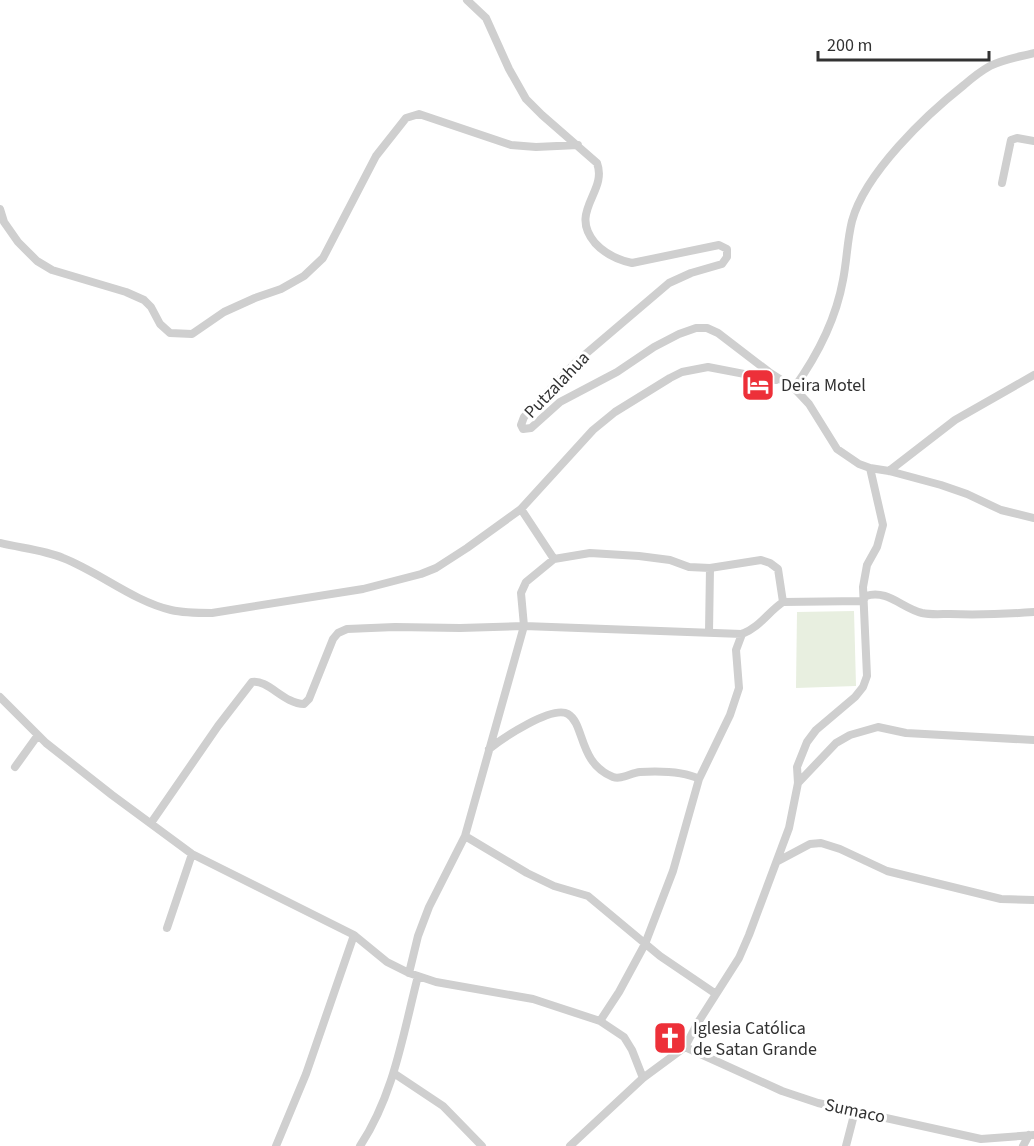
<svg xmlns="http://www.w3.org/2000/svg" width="1034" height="1146" font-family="'Source Sans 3',sans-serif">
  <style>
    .green { fill: #e8efe0 }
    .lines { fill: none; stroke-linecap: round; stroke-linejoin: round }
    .minor { stroke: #cfcfcf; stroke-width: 8 }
    .labels { text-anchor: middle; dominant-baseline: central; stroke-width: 6; stroke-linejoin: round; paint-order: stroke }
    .street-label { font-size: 18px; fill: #323232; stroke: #fff }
    .poi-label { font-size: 18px; fill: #323232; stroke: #fff; text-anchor: start }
  </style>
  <rect width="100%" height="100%" fill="#fff"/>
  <path class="green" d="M854,611l2,75 -60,2 1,-76z"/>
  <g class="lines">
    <path class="minor" d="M467,0l19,18 23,51 17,30 16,16 55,48c11,29 -29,48 -2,80 10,11 23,17 37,20l87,-18 8,4v8l-5,7 -31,9 -22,10 -94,80 -51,54 -3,8 2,4 8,-1 29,-26 57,-30 37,-25 25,-13 17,-6h11l11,5 51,39 25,16 15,16 28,45 22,15 11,4 19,3 52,14 26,9 34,16 33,8
      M1002,183l9,-43 6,-2 17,3
      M0,209l4,13 14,20 19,19 15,9 74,22 18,8 7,7 9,17 10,9 22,1 32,-22 31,-14 26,-9 23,-13 19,-18 53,-102 30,-38 13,-4 92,31 25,2 42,-2
      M794,388c23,-32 42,-69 49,-108 4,-20 4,-39 9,-59 13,-48 74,-106 112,-136 8,-7 17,-14 26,-19 14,-7 29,-9 44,-13
      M889,471l66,-51 79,-45
      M521,509l33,50
      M0,543c20,5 44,7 63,15 36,14 70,43 108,52 13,3 27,3 41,3l151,-24 58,-15 15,-6 31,-20 54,-39 72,-79 22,-18 55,-34 12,-6 26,-5 68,13
      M709,632l1,-64
      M0,697l46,46 66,52 80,59 162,81 33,27 22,11 27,9 97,17 67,22 24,16 8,13 11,28
      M489,749c14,-11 63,-44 79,-35 17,10 10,49 45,63 8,3 18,-4 27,-5 18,-1 43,-1 59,7
      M15,767l23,-32
      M798,783l38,-40 14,-8 28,-8 28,6 128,7
      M151,823l67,-97 34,-44c16,-3 32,22 52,22l5,-5 24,-60 5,-6 9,-4 48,-2 65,1 64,-2 218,8c18,-7 26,-22 41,-32
      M465,836l62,37 27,13 34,10 72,60 56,38
      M778,861l32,-17 11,-1 19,6 47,22 114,28 33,1
      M167,928l25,-74
      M409,973l9,-37 11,-29 36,-71 59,-210 -3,-33 5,-11 28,-23 36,-6 49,3 31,4 19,7 21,1 51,-8 9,3 8,6 5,33 80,-1 3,-5c21,-7 36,12 56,17 9,2 19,1 28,1 28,1 56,0 84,-2
      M600,1021l19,-29 26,-48 28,-73 26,-92 31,-64 9,-27 -3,-38 6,-16
      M685,1047l97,44 36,12 163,36 53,-4
      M395,1074l48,32 39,40
      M276,1146l30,-72 48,-139
      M360,1146c34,-51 43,-112 58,-170
      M570,1146l73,-68 42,-31 12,-23 42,-66 10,-23 40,-107 9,-45 -1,-16 10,-25 9,-12 39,-33 8,-10 4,-11 -4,-89 4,-22 10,-18 6,-22 -13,-57
      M846,1146l9,-35
      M1023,1146l6,-11"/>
  </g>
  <defs>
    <symbol id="hotel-square" viewBox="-11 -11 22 22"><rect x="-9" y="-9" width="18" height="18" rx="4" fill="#ed3039" stroke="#fff"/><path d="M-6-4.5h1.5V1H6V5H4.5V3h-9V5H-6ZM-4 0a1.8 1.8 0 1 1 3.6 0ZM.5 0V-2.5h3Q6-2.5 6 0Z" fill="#fff"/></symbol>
    <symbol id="church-square" viewBox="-11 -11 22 22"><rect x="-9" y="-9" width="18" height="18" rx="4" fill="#ed3039" stroke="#fff"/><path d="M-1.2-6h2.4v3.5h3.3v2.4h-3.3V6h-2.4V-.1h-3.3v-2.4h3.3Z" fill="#fff"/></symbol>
  </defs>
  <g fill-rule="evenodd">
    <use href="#hotel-square" x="739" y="366" width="38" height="38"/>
    <use href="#church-square" x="651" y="1019" width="38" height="38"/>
  </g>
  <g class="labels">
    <g class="street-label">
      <text transform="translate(557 385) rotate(-46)">Putzalahua</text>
      <text transform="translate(855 1111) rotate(12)">Sumaco</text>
    </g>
    <g class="poi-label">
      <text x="781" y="385">Deira Motel</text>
      <text x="693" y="1028">Iglesia Católica<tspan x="693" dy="21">de Satan Grande</tspan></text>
    </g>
  </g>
  <path d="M818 51v9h171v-9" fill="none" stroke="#323232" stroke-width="3"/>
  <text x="827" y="51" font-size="18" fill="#323232" stroke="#ffffff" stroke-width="4.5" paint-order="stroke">200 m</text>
</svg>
